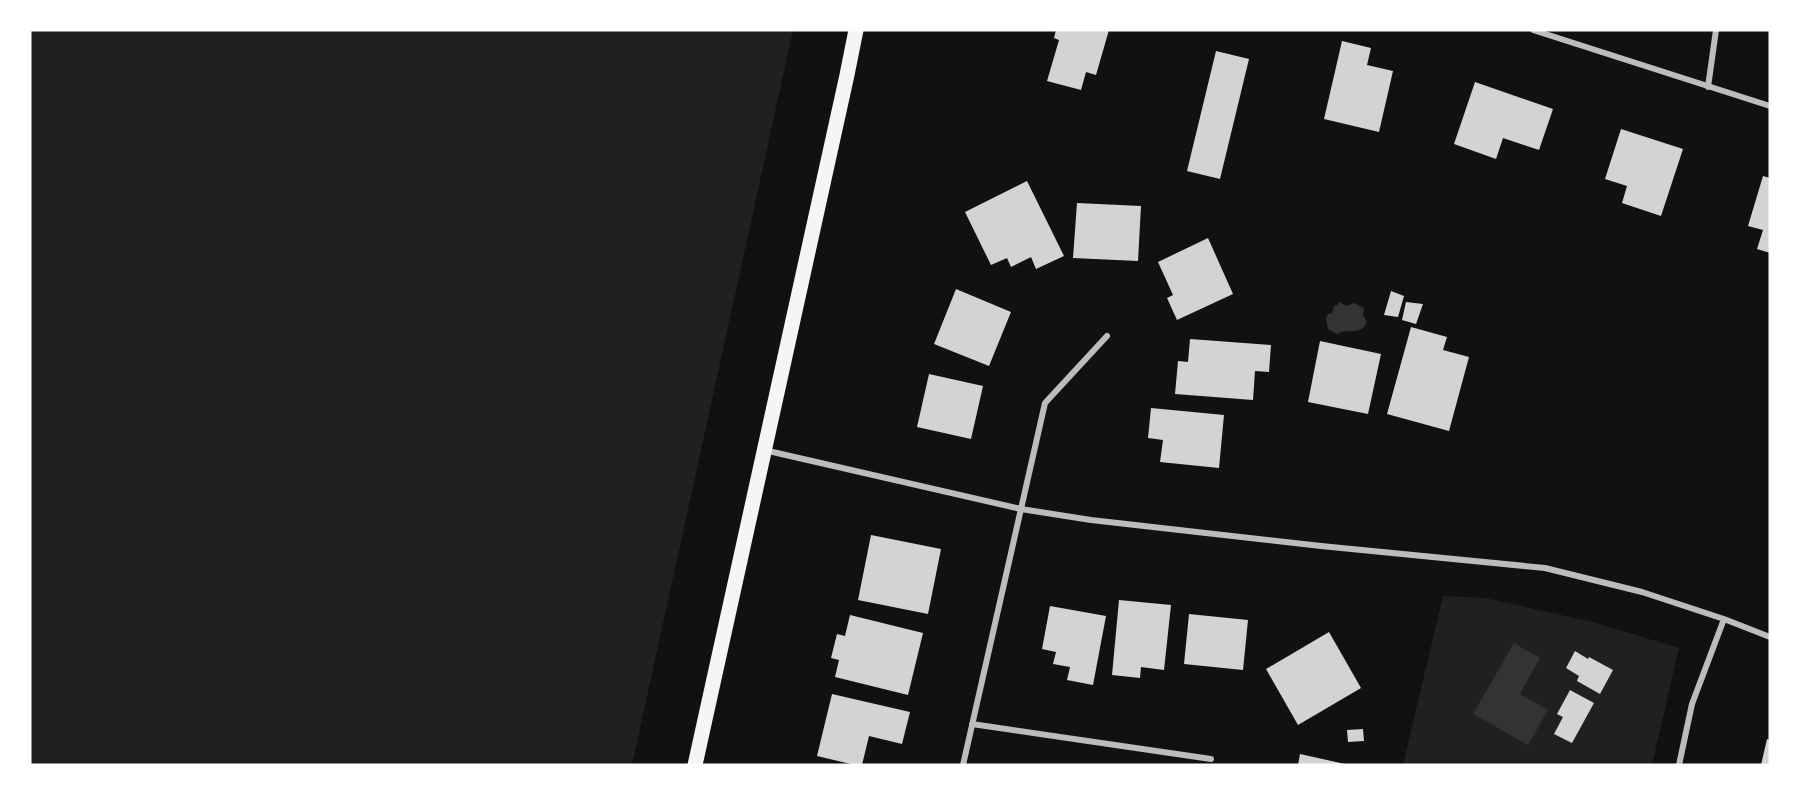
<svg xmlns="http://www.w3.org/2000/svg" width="1800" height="795" font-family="Inter,sans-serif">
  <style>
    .green { fill: #202020 }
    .water { fill: #333 }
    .building { fill: #d3d3d3 }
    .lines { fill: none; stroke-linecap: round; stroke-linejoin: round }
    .minor { stroke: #bcbcbc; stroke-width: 6 }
    .primary { stroke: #f5f5f5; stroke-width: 15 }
  </style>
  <rect width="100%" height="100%" fill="#111"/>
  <path class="green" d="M30,30h763l-161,735h-602z
    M1443,596l42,2 108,24 86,26 -27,117h-249z"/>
  <path class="water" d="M1340,302l6,4 8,-3 10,5 -1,7 4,7c-7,15 -17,5 -30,12l-9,-5 -2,-11 2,-4 4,-1 2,-7 3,-1z
    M1514,643l26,15 -20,36 28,16 -20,35 -55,-31z"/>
  <path class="building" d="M1056,30h53l-13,45 -10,-3 -5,18 -34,-9 12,-41 -5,-2z
    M1342,41l29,7 -4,17 26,6 -14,61 -55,-13z
    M1216,51l33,8 -29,120 -33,-8z
    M1475,82l78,27 -14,41 -36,-12 -7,21 -42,-15z
    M1621,129l62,20 -22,67 -39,-13 5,-17 -22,-7z
    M1763,176l7,2v75l-13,-4 6,-19 -15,-4z
    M1027,181l37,75 -28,13 -5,-12 -20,10 -4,-9 -16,7 -26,-53z
    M1077,203l64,3 -3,55 -65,-3z
    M1208,238l25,56 -56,26 -10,-22 6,-3 -15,-33z
    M956,289l55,23 -22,54 -55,-22z
    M1391,291l13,5 -6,21 -14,-2z
    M1406,302l17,2 -7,20 -14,-4z
    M1411,327l36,10 -4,13 26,7 -20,74 -62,-17z
    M1190,339l81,6 -2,27 -14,-1 -2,29 -78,-6 3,-33 10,1z
    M1320,341l61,13 -13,60 -60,-12z
    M929,374l54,12 -12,53 -54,-12z
    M1151,408l73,7 -5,53 -59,-6 3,-22 -15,-2z
    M871,535l70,14 -13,65 -70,-14z
    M1119,600l52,5 -7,65 -23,-3 -1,11 -28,-3z
    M1050,606l56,10 -13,69 -26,-5 3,-13 -17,-3 3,-12 -14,-3z
    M1189,614l59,6 -5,50 -59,-6z
    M850,615l73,18 -15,62 -73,-18 4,-17 -8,-2 6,-24 8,2z
    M1329,632l32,56 -63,37 -32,-56z
    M1575,651l13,8 1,-2 24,13 -13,24 -23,-13 2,-5 -13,-8z
    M1570,690l24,13 -22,40 -18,-9 9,-17 -6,-3z
    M832,694l78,18 -8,32 -33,-8 -7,29h-7l-38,-9z
    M1363,729l1,12 -16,1 -1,-12z
    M1767,739l3,1v25h-9z
    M1300,754l45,10v1h-47z"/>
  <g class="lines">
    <path class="minor" d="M1533,30l237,76
      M1708,87l8,-57
      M764,450l257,59 70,11 230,26 224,22 97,24 82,27 46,18
      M972,724l239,35
      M963,765l82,-362 62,-67
      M1679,765l13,-61 32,-85"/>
    <path class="primary" d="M695,765l152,-690 9,-45"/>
  </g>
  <rect width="1800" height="795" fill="none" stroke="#ffffff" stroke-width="63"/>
</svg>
